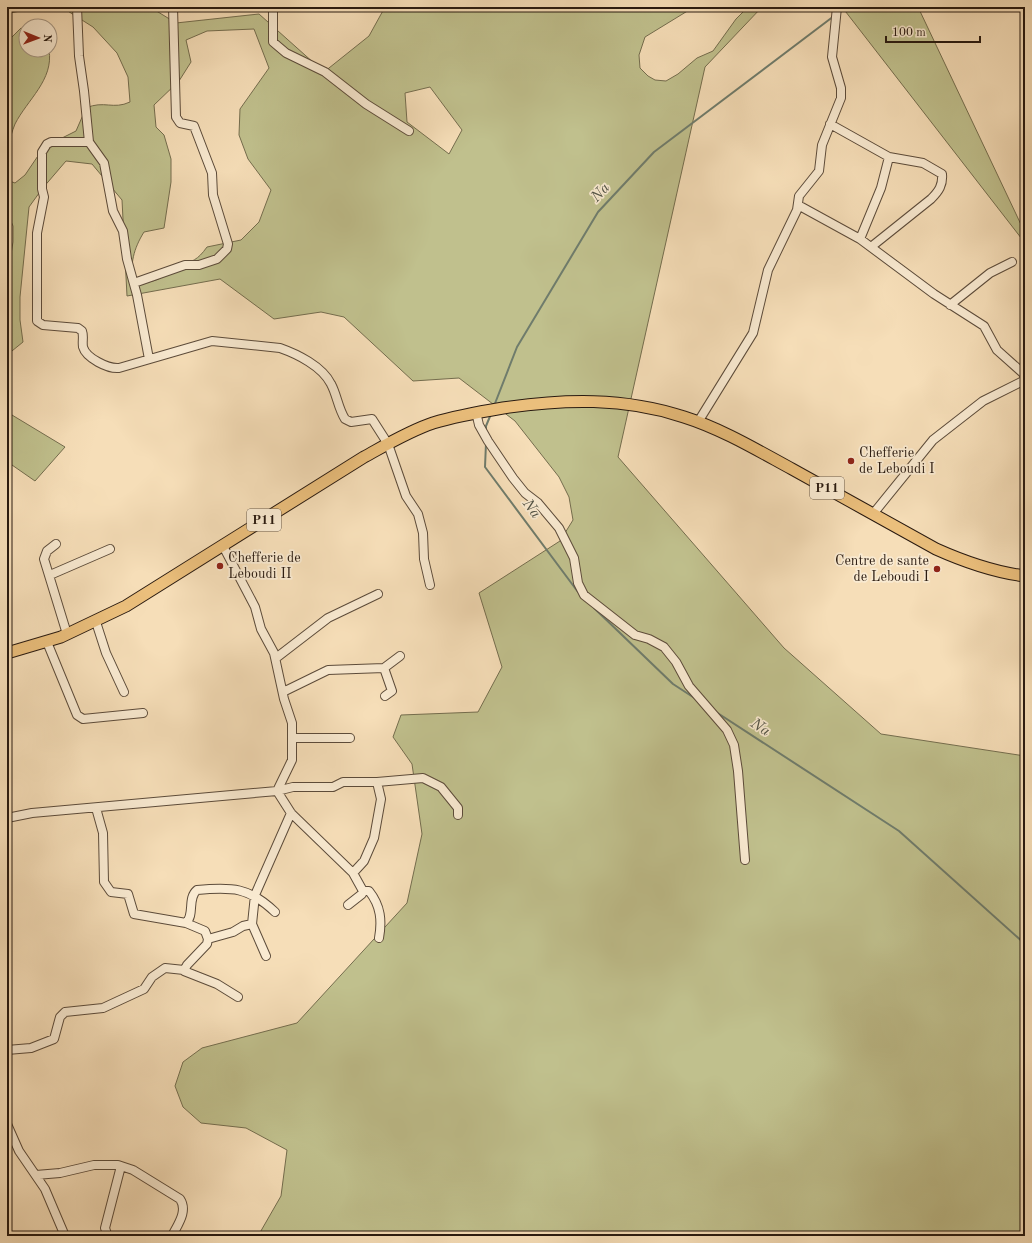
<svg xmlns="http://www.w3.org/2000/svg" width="1032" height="1243" font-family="'Old Standard TT',serif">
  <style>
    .green { fill: #c0c08d; stroke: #746d4e; fill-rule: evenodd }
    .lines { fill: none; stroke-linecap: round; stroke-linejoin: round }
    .stream { stroke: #6f7c6c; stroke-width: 2 }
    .minor-casing { stroke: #5c4b3a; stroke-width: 10 }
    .major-casing { stroke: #291a10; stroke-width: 13 }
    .minor { stroke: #f9ead1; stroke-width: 8 }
    .major { stroke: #ebbf7c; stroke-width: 11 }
    .poi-dot { fill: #8f2418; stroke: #f9ead1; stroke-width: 1.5 }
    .labels { text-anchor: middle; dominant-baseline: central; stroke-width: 3.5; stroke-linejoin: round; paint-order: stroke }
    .shield { fill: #f9ead1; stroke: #67584a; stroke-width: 1 }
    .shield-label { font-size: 13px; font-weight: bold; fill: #291a10 }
    .poi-label { font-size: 14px; fill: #291a10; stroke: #f9ead1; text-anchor: start }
    .water-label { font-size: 15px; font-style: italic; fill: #525346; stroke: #f9ead1 }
  </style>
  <rect width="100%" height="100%" fill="#f6deb8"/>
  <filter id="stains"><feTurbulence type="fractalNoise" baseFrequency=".005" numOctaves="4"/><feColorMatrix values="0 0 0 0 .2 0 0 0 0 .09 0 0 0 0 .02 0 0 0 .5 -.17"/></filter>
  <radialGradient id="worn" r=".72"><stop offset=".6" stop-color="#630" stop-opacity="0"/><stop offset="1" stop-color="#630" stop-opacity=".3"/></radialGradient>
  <path class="green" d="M7,7h143l26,16 83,-9 65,58 45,-36 16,-29h309l-49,30 -6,18 1,13 8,8 7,4 11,1 12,-7 19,-16 16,-7 23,-32 12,-12h14l-57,60 -87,390 166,191 97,86 144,22v480h-767l23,-40 6,-46 -41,-22 -45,-5 -18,-16 -8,-21 8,-24 19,-14 95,-25 110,-120 15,-69 -10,-70 -19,-27 8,-22 77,-3 24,-45 -23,-74 81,-52 13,-21 -4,-23 -10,-20 -44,-56 -56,-43 -46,3 -69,-64 -23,-5 -47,7 -54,-40 -93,17 -5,-96 -30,-36 -26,-3 -24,28 -13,18 -9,90v23l3,22 -16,13v-77l6,-36v-16l-6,-14v-32l8,3 10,-8 19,-28 32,-16 10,-23c18,-8 27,2 44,-6l-2,-25 -11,-24 -24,-26 -30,-19 -22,-1 -31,6 -3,-1zM254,29l15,39 -29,41 -1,26 9,24 23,31 -12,32 -18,18 -34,7c-10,14 -14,13 -27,20 -19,10 -22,16 -46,16 -5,-18 0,-35 10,-51l20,-4 7,-46v-23l-7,-24 -8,-8 -2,-22 25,-24 12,-19 -5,-22 21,-9zM430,87l32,43 -13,24 -42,-32 -2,-29z
    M842,7h76l107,226v10z
    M21,28l5,2v20h23c5,30 -22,50 -34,74 -3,7 -5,16 -8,24v-106z
    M7,412l58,35 -30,34 -23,-16 -5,2z"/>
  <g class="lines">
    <path class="stream" d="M839,13l6,-6
      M494,406l23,-59 81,-135 56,-60 180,-136
      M486,432v-6l5,-12
      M486,443l-1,24 93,125
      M594,608l79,76 23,15
      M716,712l183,119 126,113"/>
    <defs>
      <path id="minor" d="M77,7l2,49 5,35 5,51 15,21 9,48 10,20 4,28 10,36 12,64
        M273,7v35l13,11 39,19 41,32 43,27
        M830,124l59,33 34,6 19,11c1,11 -3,17 -11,25l-60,48
        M89,142h-38l-4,2 -5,8v37l2,8 -7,36v88l6,4 35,3 4,3c2,5 0,10 1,16 3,11 25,22 36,21l93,-27 68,7c17,6 42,18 51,36 6,11 7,24 14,35l6,3 21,-3 16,25 18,52 12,18 5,19 1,26 6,26
        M798,205l62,34 74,55 50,32 13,24 28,25
        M860,239l21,-51 8,-31
        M134,283l51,-18h14l18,-6 10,-10 1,-5 -15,-49 -1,-22 -18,-47 -14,-3 -4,-6 -3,-110
        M950,305l40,-32 22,-11
        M476,412l3,13 9,16 25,37 12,15 13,10 21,25 15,30 4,25 6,12 51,40 14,4 15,8 12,15 13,24 38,44 7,15 4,26 7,89
        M698,422l55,-89 15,-63 29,-60 2,-14 20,-25 3,-26 19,-47v-10l-9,-31 5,-50
        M873,514l60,-74 50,-39 42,-21
        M56,544l-9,7 -3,8 23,75
        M223,546l32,61 6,22 13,24 10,46 8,24v37l-15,31
        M50,575l60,-26
        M96,622l10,31 18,39
        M47,642l30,73 6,4 60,-6
        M276,658l52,-40 50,-24
        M384,668l8,23 -7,5
        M283,692l45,-22 56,-2 16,-12
        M293,738h57
        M377,782l46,-4 18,9 17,21v7
        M277,791l14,22 62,60 10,18 -1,3 -14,11
        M96,808l7,25 1,49 7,10 17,2 6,20 52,9 19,8 3,8 -1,5 -20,21 -3,6 33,13 21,13
        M7,818l25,-5 245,-22 16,-4h40l10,-5h34l4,17 -7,39 -10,23 -11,12
        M363,891h6c12,15 13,30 10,47
        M186,923c9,-8 1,-25 11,-33 35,-3 52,-3 78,22
        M208,939l25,-7 10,-6 9,-2
        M266,956l-14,-32 3,-29 36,-82
        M7,1050l24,-2 23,-9 6,-22 5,-5 38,-4 41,-19 8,-12 13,-9 19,2
        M7,1124l12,27 26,38 20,47
        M36,1175l24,-2 34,-8h24l15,5 47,29c8,12 -2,25 -8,37
        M113,1236l-6,-2 -2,-6 16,-62"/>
      <path id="major" d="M7,653l54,-16 65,-31 238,-149c22,-12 45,-26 69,-34 23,-7 46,-11 70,-15 61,-9 121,-11 181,9 38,12 73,33 108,52 48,27 96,53 144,80 29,13 57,23 89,27"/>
    </defs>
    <use href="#minor" class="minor-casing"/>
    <use href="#major" class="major-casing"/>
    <use href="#minor" class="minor"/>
    <use href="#major" class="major"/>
  </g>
  <g class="poi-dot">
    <circle cx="851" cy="461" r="4"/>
    <circle cx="220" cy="566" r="4"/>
    <circle cx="937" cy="569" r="4"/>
  </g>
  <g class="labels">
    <g class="shield">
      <rect x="810" y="477" width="34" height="22" rx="3"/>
      <rect x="247" y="509" width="34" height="22" rx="3"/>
    </g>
    <g class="shield-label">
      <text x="827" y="488">P11</text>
      <text x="264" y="520">P11</text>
    </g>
    <g class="poi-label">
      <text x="859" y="453">Chefferie<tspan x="859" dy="16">de Leboudi I</tspan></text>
      <text x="228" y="558">Chefferie de<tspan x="228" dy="16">Leboudi II</tspan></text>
      <text x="929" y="561" text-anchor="end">Centre de sante<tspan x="929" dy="16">de Leboudi I</tspan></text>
    </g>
    <g class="water-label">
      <text transform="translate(601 193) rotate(-47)">Na</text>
      <text transform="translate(531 509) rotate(53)">Na</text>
      <text transform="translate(760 728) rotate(33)">Na</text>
    </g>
  </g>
  <rect width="1032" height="1243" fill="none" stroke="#f6deb8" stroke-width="24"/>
  <rect x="8" y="8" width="1016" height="1227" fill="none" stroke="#291a10" stroke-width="2"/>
  <rect x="12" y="12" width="1008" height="1219" fill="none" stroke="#291a10"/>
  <g transform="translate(38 38) rotate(91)"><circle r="19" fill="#f9ead1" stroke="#a69784"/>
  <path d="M0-3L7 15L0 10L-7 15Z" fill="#8f2418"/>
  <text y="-6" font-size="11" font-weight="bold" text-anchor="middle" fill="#291a10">N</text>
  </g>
  <path d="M886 36v6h94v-6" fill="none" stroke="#291a10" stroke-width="2"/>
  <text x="892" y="36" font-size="12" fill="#291a10" stroke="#f9ead1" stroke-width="3" paint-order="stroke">100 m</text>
  <rect width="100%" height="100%" filter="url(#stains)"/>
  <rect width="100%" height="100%" fill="url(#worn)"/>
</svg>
